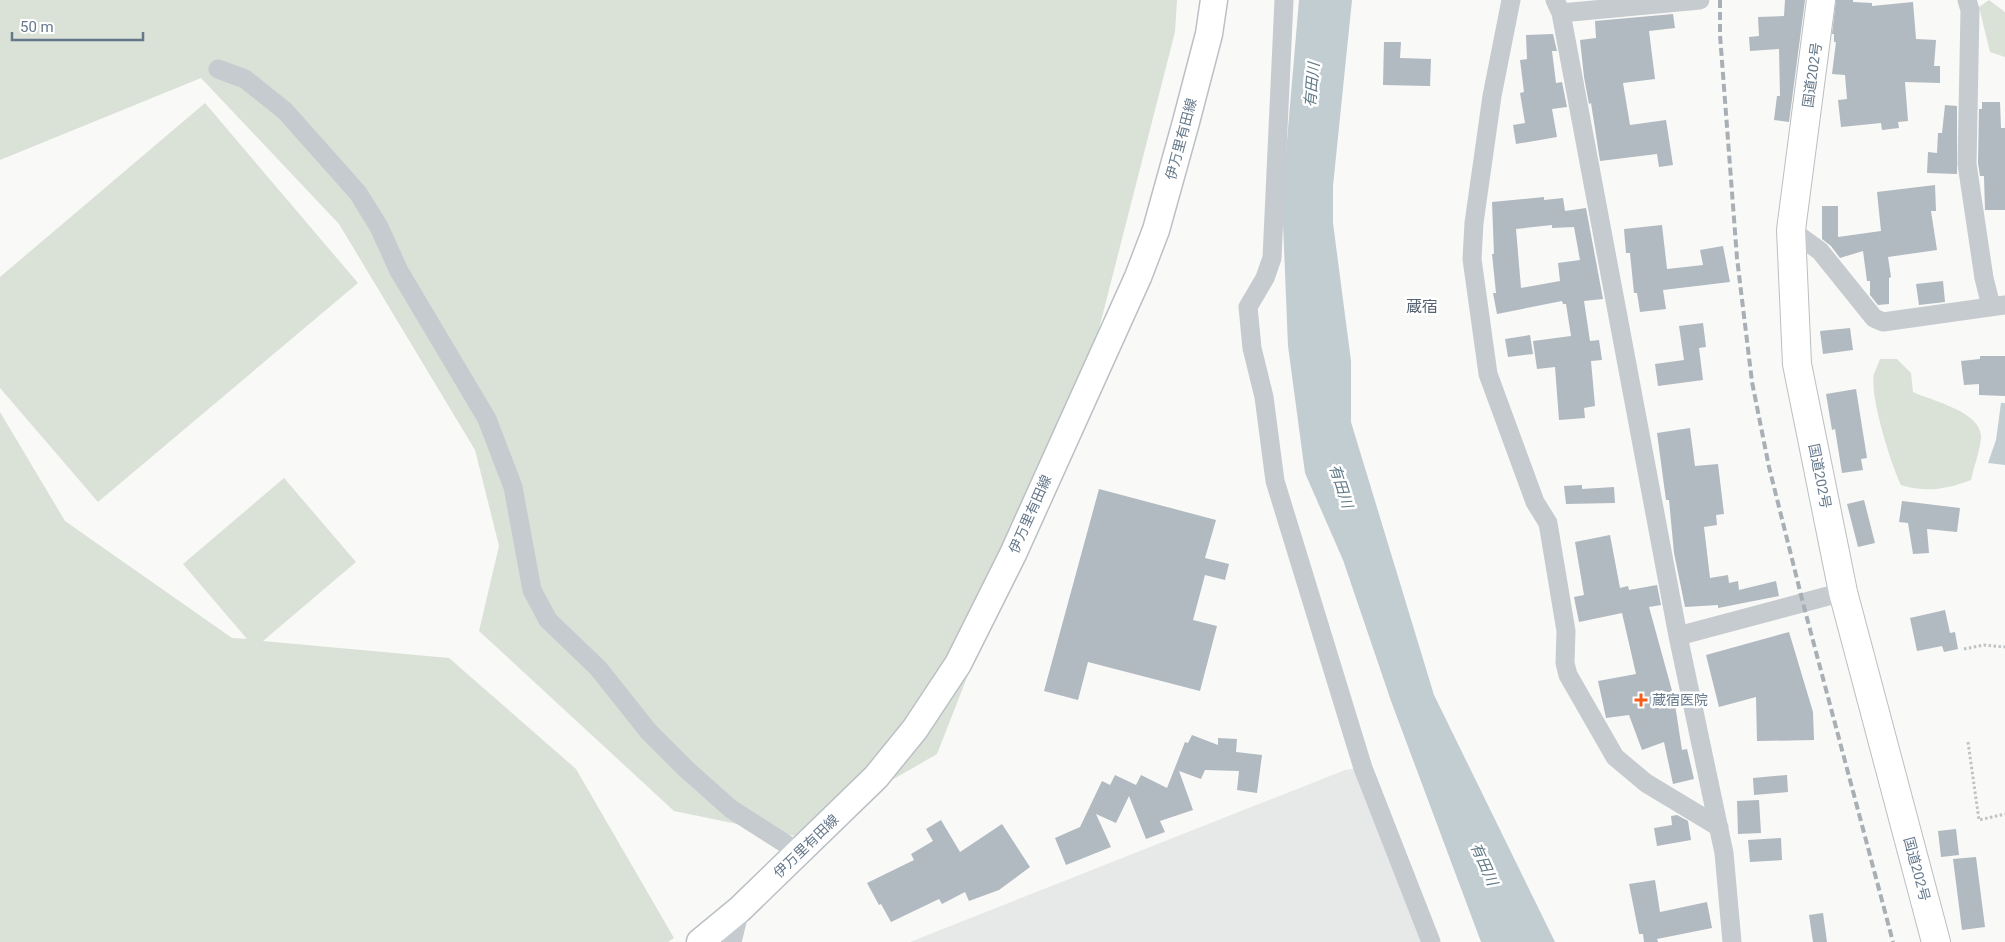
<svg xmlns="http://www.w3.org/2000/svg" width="2005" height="942" font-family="Roboto,'Noto Sans JP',sans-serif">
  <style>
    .built { fill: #e7e8e8 }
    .green { fill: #dae2d7 }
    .water { fill: #c2cdd2 }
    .building { fill: #b1b9c1; fill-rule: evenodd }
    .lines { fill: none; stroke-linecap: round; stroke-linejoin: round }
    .secondary-casing { stroke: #bbc0c5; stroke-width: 29 }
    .trunk-casing { stroke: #bbbfc2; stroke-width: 30 }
    .path { stroke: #c0c3c5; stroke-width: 3; stroke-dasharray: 2.5 2.5; stroke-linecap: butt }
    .minor { stroke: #c6cbcf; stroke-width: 19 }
    .secondary { stroke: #fff; stroke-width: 26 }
    .trunk { stroke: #fff; stroke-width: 28 }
    .rail { stroke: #a8afb5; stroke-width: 4; stroke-dasharray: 8 4; stroke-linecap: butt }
    .poi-dot { fill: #f65b1a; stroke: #fff; stroke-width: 2 }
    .labels { text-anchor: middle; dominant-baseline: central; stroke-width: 5; stroke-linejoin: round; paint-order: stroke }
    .street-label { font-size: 14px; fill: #65788b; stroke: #fff }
    .poi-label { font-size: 14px; fill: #65788b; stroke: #fff; text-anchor: start }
    .water-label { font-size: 15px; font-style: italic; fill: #617a86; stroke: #fff }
    .quarter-label { font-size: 16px; fill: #54616f; stroke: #fff }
  </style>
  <rect width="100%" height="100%" fill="#f9f9f7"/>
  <path class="built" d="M1358,768l67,174h-515l435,-172z"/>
  <path class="green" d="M0,0h1177l-2,32 -85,332 -153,390 -142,82 -121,-25 -195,-180 20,-85 -24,-96 -136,-226 -138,-146 -201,82z
    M1989,0l16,12v45l-15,-5 -11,-45z
    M205,103l153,180 -260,219 -98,-114v-111z
    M1880,359h17l14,14 2,19c19,9 71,20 68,47 -2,14 -7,28 -10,41 -24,9 -45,13 -70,5 -10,-20 -32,-91 -27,-111 2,-5 4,-10 6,-15z
    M0,412l65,109 167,117 15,1 -64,-75 101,-86 72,84 -93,79 186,17 127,111 98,169 -6,4h-668z"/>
  <path class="water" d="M1299,0h53l-19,186v37l18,138v61l83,273 121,247h-74l-90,-241 -48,-141 -38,-87 -17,-127 -6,-147z
    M2001,403h4v62l-17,-2 8,-23z"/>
  <path class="building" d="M1785,0h20l-16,122 -15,-2 3,-24h3l-1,-47 -29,2 -1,-14 10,-1 -1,-19 26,-1z
    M1836,0h17v2l19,1v3l41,-4 3,37 20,1 -2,26h6v17l-35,-1 3,39 -10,1 1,6 -17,2 -1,-7 -40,4 -3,-27 9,-1 -2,-24 -13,-1 4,-32h-2v-8h-2z
    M1673,14l2,14 -26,3 6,48 -32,4 7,42 36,-5 7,45 -14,2 -2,-13 -57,7 -9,-58 -2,1 -5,-27 -4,-37 16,-2 -1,-17z
    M1553,34l4,17h-5l4,32 6,-1 5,25 -15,2 5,28 -41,7 -3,-19 12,-2 -5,-30 4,-1 -4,-32 7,-1 -1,-24z
    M1384,42h17l-1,16 31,1 -1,27 -47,-1z
    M1982,102h18l1,26h4v82h-20l-1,-34h-4l-2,-13 1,-54h3z
    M1945,105l12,1v68l-30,-1 1,-21 9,1 1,-20h4z
    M1935,185l1,26h-5l6,39 -49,7 3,20 -2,1v26l-11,1 -8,-10v-14h-3l-4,-30 -23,7 -9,-12 -9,-7v-33h16v31l43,-6 -4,-39z
    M1544,197v3l19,-2 2,13 21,-3 17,91 -19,2 6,40 9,-1 3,20 -11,1 4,45 -11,2 1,10 -26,2 -4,-53 -18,2 -4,-28 38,-5 -5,-32h-3l-1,-3 -65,13 -4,-21h3l-4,-39h2l-2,-52zM1552,225v3l22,-1 6,33 -22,3 2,18 -39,7 -5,-59z
    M1662,225l5,44 36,-4 -3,-15 23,-4 7,36 -67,8 3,19 -26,3 -3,-19h-3l-4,-40h-4l-2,-24z
    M1943,281l2,21 -26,3 -3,-21z
    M1703,323l3,24 -7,1 4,32 -45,6 -3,-22 29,-4 -5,-34z
    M1850,328l3,22 -30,4 -3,-23z
    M1530,335l3,19 -25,3 -3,-18z
    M1980,356h25v40l-26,-1v-11l-15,1 -3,-24 19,-2z
    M1856,389l11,69 -6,1 2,11 -21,3 -7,-44 -3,1 -6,-36z
    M1690,428l5,38 23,-2 6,50 -8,1 1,10 -13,2 6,51 18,-3 1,8 9,-2 1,9 37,-9 3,15 -61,12v-3l-33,2 -11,-54 -5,-53h-3l-9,-67z
    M1582,485v4l32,-2 1,16 -49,1 -2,-18z
    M1099,489l117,31 -11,38 24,6 -4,16 -20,-5 -12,45 24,6 -17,65 -112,-29 -10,38 -34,-9z
    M1864,500l11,43 -17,4 -11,-43z
    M1902,501l58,7 -3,24 -30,-3 2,24 -16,1 -5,-31 -9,-1z
    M1610,535l10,53 8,-2 1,4 28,-5 4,20 -12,2 25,91 8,52 5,-1 7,30 -21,5 -9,-42 -22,8 -13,-35 -23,3 -8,-37 38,-7 -14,-61 -43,9 -5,-25 10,-2 -9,-53z
    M1945,610l5,23 5,-1 3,17 -14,3 -2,-6 -25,5 -7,-33z
    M1789,632l24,80 1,28 -57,1 -1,-44 -37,10 -13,-52z
    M1192,735l26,10v-7l19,1 -1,13 26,3 -5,38 -20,-3 2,-19 -34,-1 -4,9 -22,-8 14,39 -33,11 5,11 -19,7 -17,-43 -13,27 -20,-9 15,33 -45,18 -11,-27 25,-11 22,-46 8,4 5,-10 21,10 5,-10 26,13 18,-46 3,1z
    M1787,775l1,17 -34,3 -1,-17z
    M1759,800l2,33 -23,1 -1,-33z
    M1677,815l11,6 3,19 -34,6 -3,-18 18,-3 -1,-9z
    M941,820l19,32 42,-28 28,43 -31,23 -30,11 -4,-9 -23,12 -3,-5 -48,23 -10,-18 -2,1 -12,-22 47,-23 -3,-6 22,-13 -7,-12z
    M1956,829l3,26 -18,2 -3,-26z
    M1781,838l1,22 -32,2 -2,-22z
    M1976,857l9,70 -23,3 -9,-71z
    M1655,880l5,32 47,-10 5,26 -55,11 1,3h-14l-1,-8h-4l-10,-50z
    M1823,913l4,29h-14l-4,-27z"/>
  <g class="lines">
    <defs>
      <path id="secondary" d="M700,942l40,-33 136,-132 39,-48 43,-65 55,-110 125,-277 18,-47 30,-108 23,-88 5,-34"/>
      <path id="trunk" d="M1821,0l-30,230 6,134 46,228 93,350"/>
    </defs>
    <use href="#secondary" class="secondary-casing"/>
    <use href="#trunk" class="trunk-casing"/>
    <path class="path" d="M1964,649l20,-4 21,2
      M1968,742l11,78 26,-6"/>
    <path class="minor" d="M1284,0l-12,258 -7,20 -17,29 4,41 12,49 11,84 88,287 68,174
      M1511,0l-19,96 -18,127 -2,36 16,115 47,128 13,21 18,108 -1,32 3,12 47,82 31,26 73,44
      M1555,0l6,13 117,623 46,217 8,89
      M1967,0l3,10 -3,154 17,114 7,28
      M1561,13l139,-13
      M218,69l27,10 40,32 73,82 21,34 20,44 88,148 26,68 19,103 16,30 50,48 51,64 37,37 45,40 69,44
      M1791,230l29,21 54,67 9,4 122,-17
      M1678,636l165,-44
      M732,942l8,-33"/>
    <use href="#secondary" class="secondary"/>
    <use href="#trunk" class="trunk"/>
    <path class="rail" d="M1720,0v35l17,223 15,124 17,85 34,136 90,339"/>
  </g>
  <path class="poi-dot" d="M1638.5 692.5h5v5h5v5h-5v5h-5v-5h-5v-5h5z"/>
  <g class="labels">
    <g class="street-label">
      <text transform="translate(1812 75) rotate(-82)">国道202号</text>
      <text transform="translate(1181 139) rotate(-75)">伊万里有田線</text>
      <text transform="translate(1820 476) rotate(79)">国道202号</text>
      <text transform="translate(1030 514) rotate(-66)">伊万里有田線</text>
      <text transform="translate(806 846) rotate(-44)">伊万里有田線</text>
      <text transform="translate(1917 869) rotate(75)">国道202号</text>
    </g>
    <g class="poi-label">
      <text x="1652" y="700">蔵宿医院</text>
    </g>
    <g class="water-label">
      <text transform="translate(1312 85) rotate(-85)">有田川</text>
      <text transform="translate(1341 486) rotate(72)">有田川</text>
      <text transform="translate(1484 864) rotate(66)">有田川</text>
    </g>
    <g class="quarter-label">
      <text x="1422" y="306">蔵宿</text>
    </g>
  </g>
  <path d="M12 32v8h131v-8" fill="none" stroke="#65788b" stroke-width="2.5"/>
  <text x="20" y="32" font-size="15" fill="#65788b" stroke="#ffffff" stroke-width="4" paint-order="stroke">50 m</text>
</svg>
